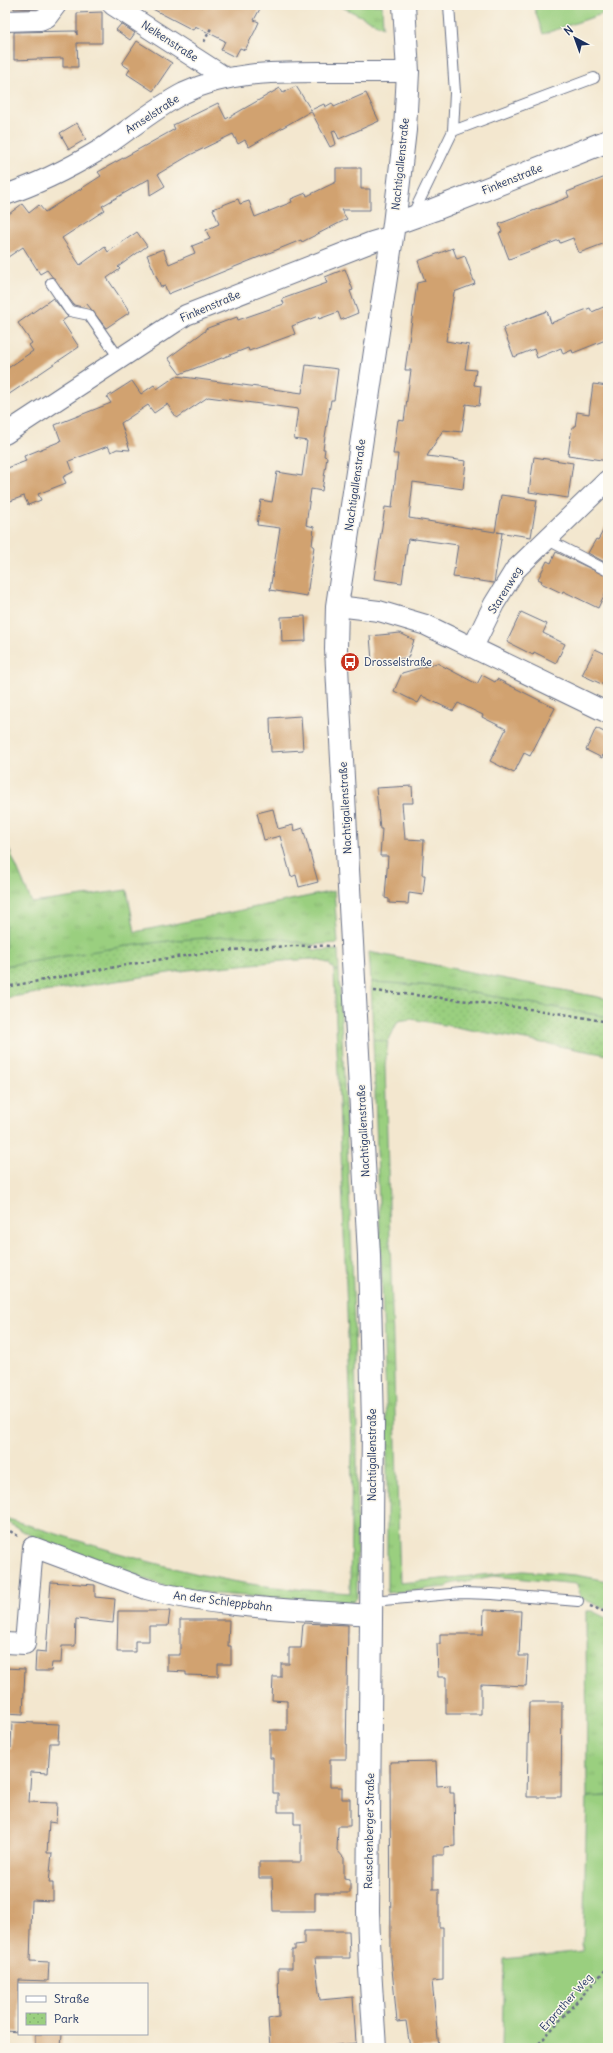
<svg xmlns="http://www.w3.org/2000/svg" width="613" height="2053" font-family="Delius,sans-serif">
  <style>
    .grass { fill: url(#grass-tufts); stroke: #5a7f6e }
    .park { fill: url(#park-dots); stroke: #5a7f6e }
    .garden { fill: #9acf7f; stroke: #5a7f6e }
    .building { fill: #d1a270 }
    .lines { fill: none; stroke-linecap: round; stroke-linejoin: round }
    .lane-casing { stroke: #676f86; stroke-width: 12 }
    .street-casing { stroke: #676f86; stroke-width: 22 }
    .secondary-casing { stroke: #676f86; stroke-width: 24 }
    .path { stroke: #676f86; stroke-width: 2.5; stroke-dasharray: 3 3; stroke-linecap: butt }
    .lane { stroke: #fff; stroke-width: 10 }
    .street { stroke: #fff; stroke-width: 20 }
    .secondary { stroke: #fff; stroke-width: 22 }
    .labels { text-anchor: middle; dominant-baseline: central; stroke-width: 3; stroke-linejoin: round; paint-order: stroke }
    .street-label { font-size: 11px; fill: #1b2f5e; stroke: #fbf7ec }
    .poi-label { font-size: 11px; fill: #1b2f5e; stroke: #fbf7ec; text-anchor: start }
  </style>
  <defs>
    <pattern id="grass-tufts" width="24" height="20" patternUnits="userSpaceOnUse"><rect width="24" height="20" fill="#9acf7f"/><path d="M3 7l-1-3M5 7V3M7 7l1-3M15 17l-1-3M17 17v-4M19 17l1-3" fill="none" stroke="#84b270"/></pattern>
    <pattern id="park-dots" width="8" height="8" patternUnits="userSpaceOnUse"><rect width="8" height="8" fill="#9acf7f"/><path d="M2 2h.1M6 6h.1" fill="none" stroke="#84b270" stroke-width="1.8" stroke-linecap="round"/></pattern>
  </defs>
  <rect width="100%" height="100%" fill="#fbf7ec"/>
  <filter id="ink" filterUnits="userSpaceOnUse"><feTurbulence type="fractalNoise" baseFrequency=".025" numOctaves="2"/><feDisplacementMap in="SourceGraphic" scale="8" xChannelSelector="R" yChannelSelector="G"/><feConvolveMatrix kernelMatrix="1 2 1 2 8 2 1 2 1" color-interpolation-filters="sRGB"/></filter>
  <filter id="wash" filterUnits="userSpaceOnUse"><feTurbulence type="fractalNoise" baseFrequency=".012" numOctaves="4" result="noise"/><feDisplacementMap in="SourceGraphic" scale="16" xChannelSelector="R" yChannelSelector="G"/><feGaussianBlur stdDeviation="0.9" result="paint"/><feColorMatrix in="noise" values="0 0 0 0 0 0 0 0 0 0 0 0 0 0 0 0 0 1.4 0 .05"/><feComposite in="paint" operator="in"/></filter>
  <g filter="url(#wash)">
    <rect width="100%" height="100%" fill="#f3e7cf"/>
    <path class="grass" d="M338,5h44l1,22z
      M5,840l27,63 95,-13 8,42 199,-41 4,52 -26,2 -34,-7 -102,2 -171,26z
      M369,952l239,47v18l-174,-31 -63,-4z
      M334,970l5,1 13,285 5,171v171l-5,5 -136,-9 -49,-7 -126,-46 -36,-20v-3c73,22 147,48 222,62 40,8 82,10 123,13l2,-150z
      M373,1039l15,3 -3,24 15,517 123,-12 52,4 33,6v29l-27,-12 -4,-14 -84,-8 -43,8 -3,3 -60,6v-167z
      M586,1611h6l16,8v177l-21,1z"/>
    <path class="park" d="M236,936l42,2 34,7 1,5h25l1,21 -5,-1 -6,-7 -15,-4 -30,2 -95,9 -183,28v-32l115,-19 56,-7z
      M371,982l63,4 174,31v38l-197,-36 -13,2 -10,21 -15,-3z"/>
    <path class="garden" d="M533,5h75v7l-65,22z
      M608,1796v252h-106l2,-89 79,-8 4,-154z"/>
    <g id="blocks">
      <path class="building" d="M14,5h24v3l-24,1z
        M145,5h117l-8,15 5,2 -4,9 -10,19 -5,-2 -5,9 -14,-7 4,-9 -30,-15 -2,4z
        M102,12v31h-25l1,24h-15v-9l-49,2v-28l62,-1 1,4v-22z
        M121,24l14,9 -5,7 -14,-10z
        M137,41l35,22 -19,28 -26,-17 3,-5 -8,-5z
        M296,86l15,24 13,-6 1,3 7,-4 2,4 32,-14 13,28 -40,18 -4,-9 -3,1 4,13 -6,3 -19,-36 -62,36 -4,-7 -7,4 -5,-10 -43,21 -32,19 7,12 -15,9 -1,-16 -47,27 3,4 -43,28 18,27 25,-18 3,5 29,-20 10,14 -29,21 2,2 -13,9 23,34 -24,16 -19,-24 -5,3 -8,-2 -27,-35 -7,4 -17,-27 -18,12v-42l17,-13 7,9 10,-8 6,7 56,-36 -3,-4 77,-43 -2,-4 45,-22 8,16 54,-31 3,5z
        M77,123l9,16 -17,10 -9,-16z
        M336,168h25v21h9v21h-29l6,9 -45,23 -1,-2 -133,54 -3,-8 -4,1 -14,-32 16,-6 6,15 26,-11 -3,-7 18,-7 -4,-9 13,-6 -6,-15 25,-10 2,5 9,-3 6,16 37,-15 -1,-3 15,-6 1,3 29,-14z
        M608,176v66l-29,11 -6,-15 -13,5 -1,-3 -50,19 -10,-26 3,-1 -3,-8 70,-27 -2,-5z
        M453,248l4,11 8,-3 10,28 -21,8 -8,49 23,4 -4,24 11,1 -2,15 7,1 -2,20 -13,-2 -4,28 -19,-2 -16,26 39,5 -3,28 -50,-7 -4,36 86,14 6,-37 36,5 -6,37 -34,-5 5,1 -8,50 -41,-6 5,-32 -43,-6v1l-7,-1 -6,44 -28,-4 11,-72 7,1 6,-54h-5l5,-34 6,1 7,-51h-6l12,-87 8,-2 -7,-20z
        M345,269l8,21 -3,1 8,22 -17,7 -3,-8 -19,7 -1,-3 -26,10 3,8 -46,17 -1,-3 -68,26 -12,-16 37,-27v-2l32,-12 1,3 46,-16 -2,-5 45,-16 -2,-6z
        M53,298l15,19 -6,4 17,26 -74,50v-27l28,-19 -4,-6 3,-2 -14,-20z
        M608,305v34l-35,14 -1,-3 -9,4 -2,-6 -24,10 -3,-9 -20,8 -11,-29 44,-17 4,12 39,-15 2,4z
        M306,365l32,4 -4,31h-3l-8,49h2l-1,7 3,1 -5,34 -11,-2 -5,36 8,2 -2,19h2l-7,50 -37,-6 10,-62 -23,-3 4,-25 11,2 5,-30 25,4 5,-35 -13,-2 4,-30 -90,-12 -31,21 -10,-14 -13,9 -6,-8 -27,18 9,27 -13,-1 -6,3 -3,-6 -39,15 4,11 -10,5 3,6 -28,11 3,6 -13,5 -4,-9 -19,7v-34l21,-8 -2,-5 37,-15 -6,-16 56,-22 -4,-6 25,-16 9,13 13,-9 3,4 19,-13 126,17z
        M593,384l15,2v75l-40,-6 4,-28h3l2,-15 12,2z
        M534,457l39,6 -5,35 -39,-6z
        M608,522v42l-20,-11 8,-14 2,1z
        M556,552l52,25v10l-10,21 -35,-17 -1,2 -21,-10 1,-2 -4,-2 9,-18 4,2z
        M521,612l26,12 -4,9 22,11 -9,19 -22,-11 -1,3 -26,-13z
        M305,616l1,25 -24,1 -1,-25z
        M400,633l14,7 -6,18 -36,3 -2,-25z
        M595,649l13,6v32l-26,-12z
        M437,663l40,21 5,-9 13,7 2,-3 58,29 -25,48 -6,-3 -10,20 -24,-12 16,-32 -24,-12 1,-2 -25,-12 -5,8 -31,-15 -4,7 -24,-12 8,-18z
        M301,716l2,34 -32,2 -1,-34z
        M596,728l12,6v23l-5,-2 -1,3 -16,-8z
        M412,786l1,17h-11l3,36 19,1 -2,35h3l-2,20 -14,-2 -1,11 -19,-1v-4l-4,-1 3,-42h-8l2,-27h-2l-4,-41z
        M273,809l5,20 15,-4 1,6 9,-3 15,54 -19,5 -3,-12 -5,2 -11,-41 -16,4 -7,-27z
        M51,1582l44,3v12l20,2 -2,24 -37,-4 -1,27h-13l-1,17h-9l-1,8h-16l1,-20 10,1z
        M484,1610l37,1 -2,45h9l-2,30 -45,-2v30h-35v-37h-8l-1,-33h3v-10h43z
        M118,1611h52l-2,15h-19v15h-14v11h-18z
        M180,1620h49l-1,26h3v18h-13v12l-32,-1v-3l-19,-1v-16h13z
        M303,1623l45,2 -2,134h-16v28h12v12h8v27h-12l-1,24 7,8v20l6,1v14h-35v18h-42l-1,-33h-13v-16h42v-38h-7v-12h-16v-19h-5v-35h-3v-28h17v-29l-15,-1 1,-23h8v-13h8v-16h12z
        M5,1668l20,1 -2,45 -18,-1z
        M529,1702h33l-1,95h-34z
        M12,1722l47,2 -1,19h-8l-2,30 -17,-1 -2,30 28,1 -1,20 -7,-1 -2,31h5l-3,30h4v18l-21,-1 -2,61 19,1 -1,19 -29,-1v52l-14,-1v-205l3,-78h3z
        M436,1761l1,25 13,-1v8h4l1,53 -11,1v8h-11v34h6v38h4v53l-11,1 7,67h-29l-4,-27 -9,1 -6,-64 -1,-196z
        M304,1931h45l1,27h-35l5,42 33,-3 3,46 -46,5h-40l-2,-29 11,-2 -1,-49h14v-18h3v-5l9,-1z
        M35,2034h27l-1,14h-26z"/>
    </g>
  </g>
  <g filter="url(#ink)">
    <use href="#blocks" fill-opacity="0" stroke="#676f86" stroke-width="1"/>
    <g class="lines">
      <defs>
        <path id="lane" d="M453,131l141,-53
          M412,216l41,-85 2,-38 -6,-88
          M51,283l19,28 19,4 30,43
          M546,539l62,32
          M372,1601l90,-8 30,1 86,7"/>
        <path id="street" d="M113,5l113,73
          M5,21l35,-1 7,-3 9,-12
          M5,195c33,-11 63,-26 93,-44 29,-19 55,-42 86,-58 43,-21 88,-21 136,-21 29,0 58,0 88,0
          M5,434l181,-119 186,-73 20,-6
          M337,606l42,5 47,14 182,88
          M473,647l21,-43 21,-34 93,-90
          M5,1643l20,1 8,-97 113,42c73,20 151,20 226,26"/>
        <path id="secondary" d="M394,224l39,-14 175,-69
          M375,2048l-5,-80 -2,-57 5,-486 -4,-170 -33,-606 1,-43 57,-382 11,-94 3,-58 -4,-67"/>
      </defs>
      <use href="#lane" class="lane-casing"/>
      <use href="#street" class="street-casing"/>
      <use href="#secondary" class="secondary-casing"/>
      <path class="path" d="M204,42l8,-16
        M5,987c109,-19 217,-44 328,-41
        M374,991c80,8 155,16 234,31
        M5,1528l13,8
        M590,1606l18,7
        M535,2048l73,-81"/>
      <use href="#lane" class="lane"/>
      <use href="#street" class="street"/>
      <use href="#secondary" class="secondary"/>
    </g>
  </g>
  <defs>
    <symbol id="bus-disc" viewBox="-11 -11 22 22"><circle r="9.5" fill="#c8321e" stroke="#fbf7ec"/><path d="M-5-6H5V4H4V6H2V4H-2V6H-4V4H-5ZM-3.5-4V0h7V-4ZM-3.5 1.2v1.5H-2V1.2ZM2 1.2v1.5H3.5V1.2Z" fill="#fff"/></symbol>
  </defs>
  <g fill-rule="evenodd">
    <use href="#bus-disc" x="339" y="651" width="22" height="22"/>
  </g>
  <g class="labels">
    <g class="street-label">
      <text transform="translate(170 41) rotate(33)">Nelkenstraße</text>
      <text transform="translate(152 114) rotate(-33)">Amselstraße</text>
      <text transform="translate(400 164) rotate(-84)">Nachtigallenstraße</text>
      <text transform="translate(512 179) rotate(-22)">Finkenstraße</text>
      <text transform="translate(210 306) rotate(-23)">Finkenstraße</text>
      <text transform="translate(355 485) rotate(-82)">Nachtigallenstraße</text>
      <text transform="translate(505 590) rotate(-58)">Starenweg</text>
      <text transform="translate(345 808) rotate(-93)">Nachtigallenstraße</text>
      <text transform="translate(363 1131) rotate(-93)">Nachtigallenstraße</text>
      <text transform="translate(372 1455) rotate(-90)">Nachtigallenstraße</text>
      <text transform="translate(223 1601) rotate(7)">An der Schleppbahn</text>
      <text transform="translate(369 1831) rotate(-89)">Reuschenberger Straße</text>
      <text transform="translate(566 2002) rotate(-48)">Erprather Weg</text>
    </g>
    <g class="poi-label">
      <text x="364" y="662">Drosselstraße</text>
    </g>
  </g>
  <rect width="613" height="2053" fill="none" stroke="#fbf7ec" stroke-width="20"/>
  <rect x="18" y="1983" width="130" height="52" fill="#fbf7ec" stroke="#a1a7b3"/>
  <rect x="26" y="1996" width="20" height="6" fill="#ffffff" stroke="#a1a7b3"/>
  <text x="54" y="2003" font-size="12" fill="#1b2f5e">Straße</text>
  <rect x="26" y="2013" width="20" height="12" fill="url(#park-dots)" stroke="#a1a7b3"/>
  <text x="54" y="2023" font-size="12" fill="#1b2f5e">Park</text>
  <g transform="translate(575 38) rotate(319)" stroke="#fbf7ec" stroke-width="3" paint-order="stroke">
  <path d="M0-3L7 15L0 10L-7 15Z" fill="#1b2f5e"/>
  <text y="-6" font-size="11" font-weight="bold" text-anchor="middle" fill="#1b2f5e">N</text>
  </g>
</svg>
